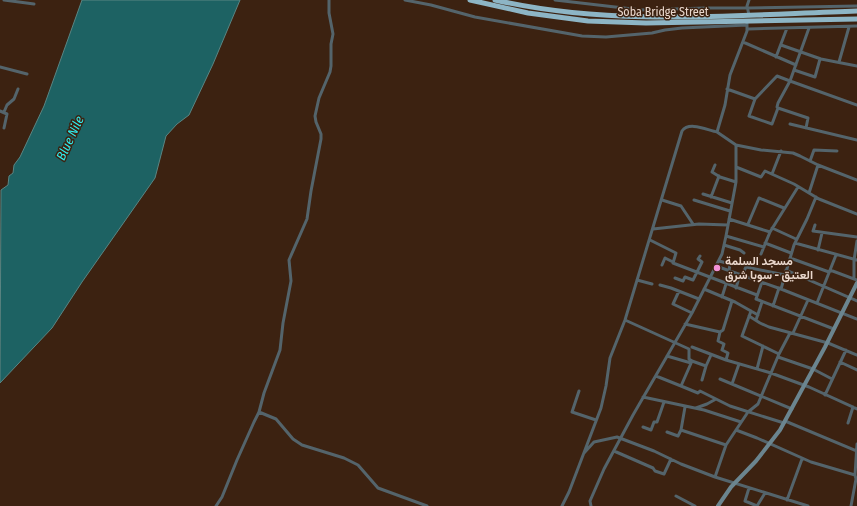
<svg xmlns="http://www.w3.org/2000/svg" width="857" height="506" font-family="'Fira Sans Condensed',Vazirmatn,sans-serif">
  <style>
    .water { fill: #1d6263; stroke: #5a8583 }
    .lines { fill: none; stroke-linecap: round; stroke-linejoin: round }
    .street { stroke: #54646b; stroke-width: 3 }
    .secondary { stroke: #6b858f; stroke-width: 4 }
    .highway { stroke: #8db5c5; stroke-width: 5 }
    .poi-dot { fill: #f391d6; stroke: #3c2211; stroke-width: 1.5 }
    .labels { text-anchor: middle; dominant-baseline: central; stroke-width: 3; stroke-linejoin: round; paint-order: stroke }
    .street-label { font-size: 12px; fill: #ead8cd; stroke: #3c2211 }
    .poi-label { font-size: 12px; font-weight: bold; fill: #ead8cd; stroke: #3c2211; text-anchor: start }
    .water-label { font-size: 13px; font-style: italic; fill: #2ef0f2; stroke: #3c2211 }
  </style>
  <rect width="100%" height="100%" fill="#3c2211"/>
  <path class="water" d="M82,0h158l-27,64 -24,51 -12,9 -11,12 -11,42 -73,104 -30,46 -52,55 1,-193 7,-5 1,-9 4,-3 1,-8 6,-8 24,-51z"/>
  <g class="lines">
    <path class="street" d="M4,0l30,4
      M405,0l26,5 44,12 107,19 24,1 46,-4 13,-3 17,-2 65,-3
      M555,0l86,10 65,-2h42l109,-2
      M749,15l-2,-9 2,-6
      M809,28l-19,53 -13,-5 -22,23 -6,17 23,8 6,-16 -1,-1 1,-4 12,-22 67,24
      M748,29l109,-3
      M743,42l53,23
      M781,45l40,14 36,7
      M776,57l11,-29
      M839,62l10,-35
      M0,67l27,7
      M794,70l21,7 5,-18
      M727,89l28,10
      M778,108l30,10 -2,10
      M0,111l7,3 -3,14
      M4,112l3,-7 7,-6 4,-10
      M790,124l67,16
      M717,132l19,13 25,5 32,3 7,3 18,9 39,15
      M810,161l4,-11 23,1
      M715,165l-3,7 8,5 16,5
      M736,167l25,10 4,-6 29,13 25,15 38,15
      M772,174l9,-23
      M809,193l9,-28
      M703,194l29,9
      M711,197l8,-21
      M662,200l19,6 12,18
      M694,200l36,11
      M729,219l41,13
      M748,224l11,-26 25,10
      M815,225l-2,6 44,6
      M772,228l24,11
      M653,229l46,-5 29,1
      M726,236l38,11
      M650,240l26,13 -3,10 84,32
      M765,243l26,10
      M795,243l62,17
      M724,245l16,5 4,3
      M818,250l4,-17
      M761,254l9,-22 28,-45
      M790,258l39,14
      M719,261l11,3 -1,7
      M662,265l3,-7 8,4
      M716,266l65,23 76,30
      M786,270l71,31
      M830,270l27,10
      M742,275l4,-8 39,8
      M675,278l8,3 2,-4 8,3 9,-18 -4,-3 2,-3
      M854,279v-19l3,-19
      M637,280l15,4
      M762,282l-6,17 78,30
      M660,285l11,3 28,11
      M736,288l4,-14
      M704,289l31,13 23,13
      M781,289l13,-44 13,-26 9,-22
      M679,291l-6,13 19,9
      M722,297l4,-13
      M817,303l19,-48
      M773,306l6,-18
      M751,311l-9,25 37,18
      M749,316l11,7 9,4 59,16 29,12
      M625,320l64,29v10l3,2 14,5 5,-11
      M756,320l6,-18
      M685,324l35,8 3,-2 9,-29
      M720,332l-2,9 6,3 -2,6 6,3 -2,7
      M793,333l15,-33
      M692,347l34,13 45,13 38,14 48,22
      M667,356l24,7
      M778,357l35,12 19,10
      M840,362l17,8
      M757,369l6,-23
      M656,376l25,10 11,-25
      M720,379l72,30
      M702,380l4,-14
      M732,384l7,-20
      M681,386l17,7 2,-2 16,8 -9,5 -11,4
      M579,391l-7,21 24,8
      M825,395l21,-45
      M643,397l61,13 37,12
      M716,399l14,7 54,17
      M259,412l17,7 17,20 9,6 42,13 14,7 20,23 49,18
      M785,421l72,30
      M848,423l5,-16
      M643,427l8,3 3,-8h3l7,-20
      M681,430l4,-23
      M736,430l21,8 54,24 44,13
      M667,432l11,4 3,-6 45,15
      M614,451l39,17 2,3 9,3 7,-15
      M584,453l10,-11 23,-5 37,14 27,13 34,13 93,29
      M715,477l11,-32 22,-33 10,-8 21,-50 11,-21
      M749,488l-4,13 12,5
      M676,496l19,10
      M787,500l15,-41
      M216,506l6,-9 15,-37 17,-38 5,-10 5,-19 16,-43 3,-27 8,-42 -2,-21 18,-41 4,-28 10,-52v-5l-5,-12 -1,-6 4,-18 11,-26 1,-6v-22l2,-10 -4,-21v-13
      M562,506l7,-14 32,-84 5,-22 4,-28 15,-38 57,-189c7,-10 25,-1 35,1l8,-27 5,-30 17,-44v-10
      M591,506l-1,-5 14,-32 29,-54 59,-102 30,-59 4,-18 10,-54v-37
      M757,506l8,-13
      M851,506l5,-27 -1,-4 2,-31"/>
    <path class="secondary" d="M718,506l13,-19 25,-26 24,-31 45,-83 32,-64"/>
    <path class="highway" d="M470,0l58,13 60,8 58,2 211,-4
      M495,0c118,27 241,15 362,11"/>
  </g>
  <circle class="poi-dot" cx="717" cy="268" r="4"/>
  <g class="labels">
    <g class="street-label">
      <text x="663" y="12">Soba Bridge Street</text>
    </g>
    <g class="poi-label">
      <text x="725" y="261">مسجد السلمة<tspan x="725" dy="14">العتيق - سوبا شرق</tspan></text>
    </g>
    <g class="water-label">
      <text transform="translate(70 138) rotate(-65)">Blue Nile</text>
    </g>
  </g>
</svg>
